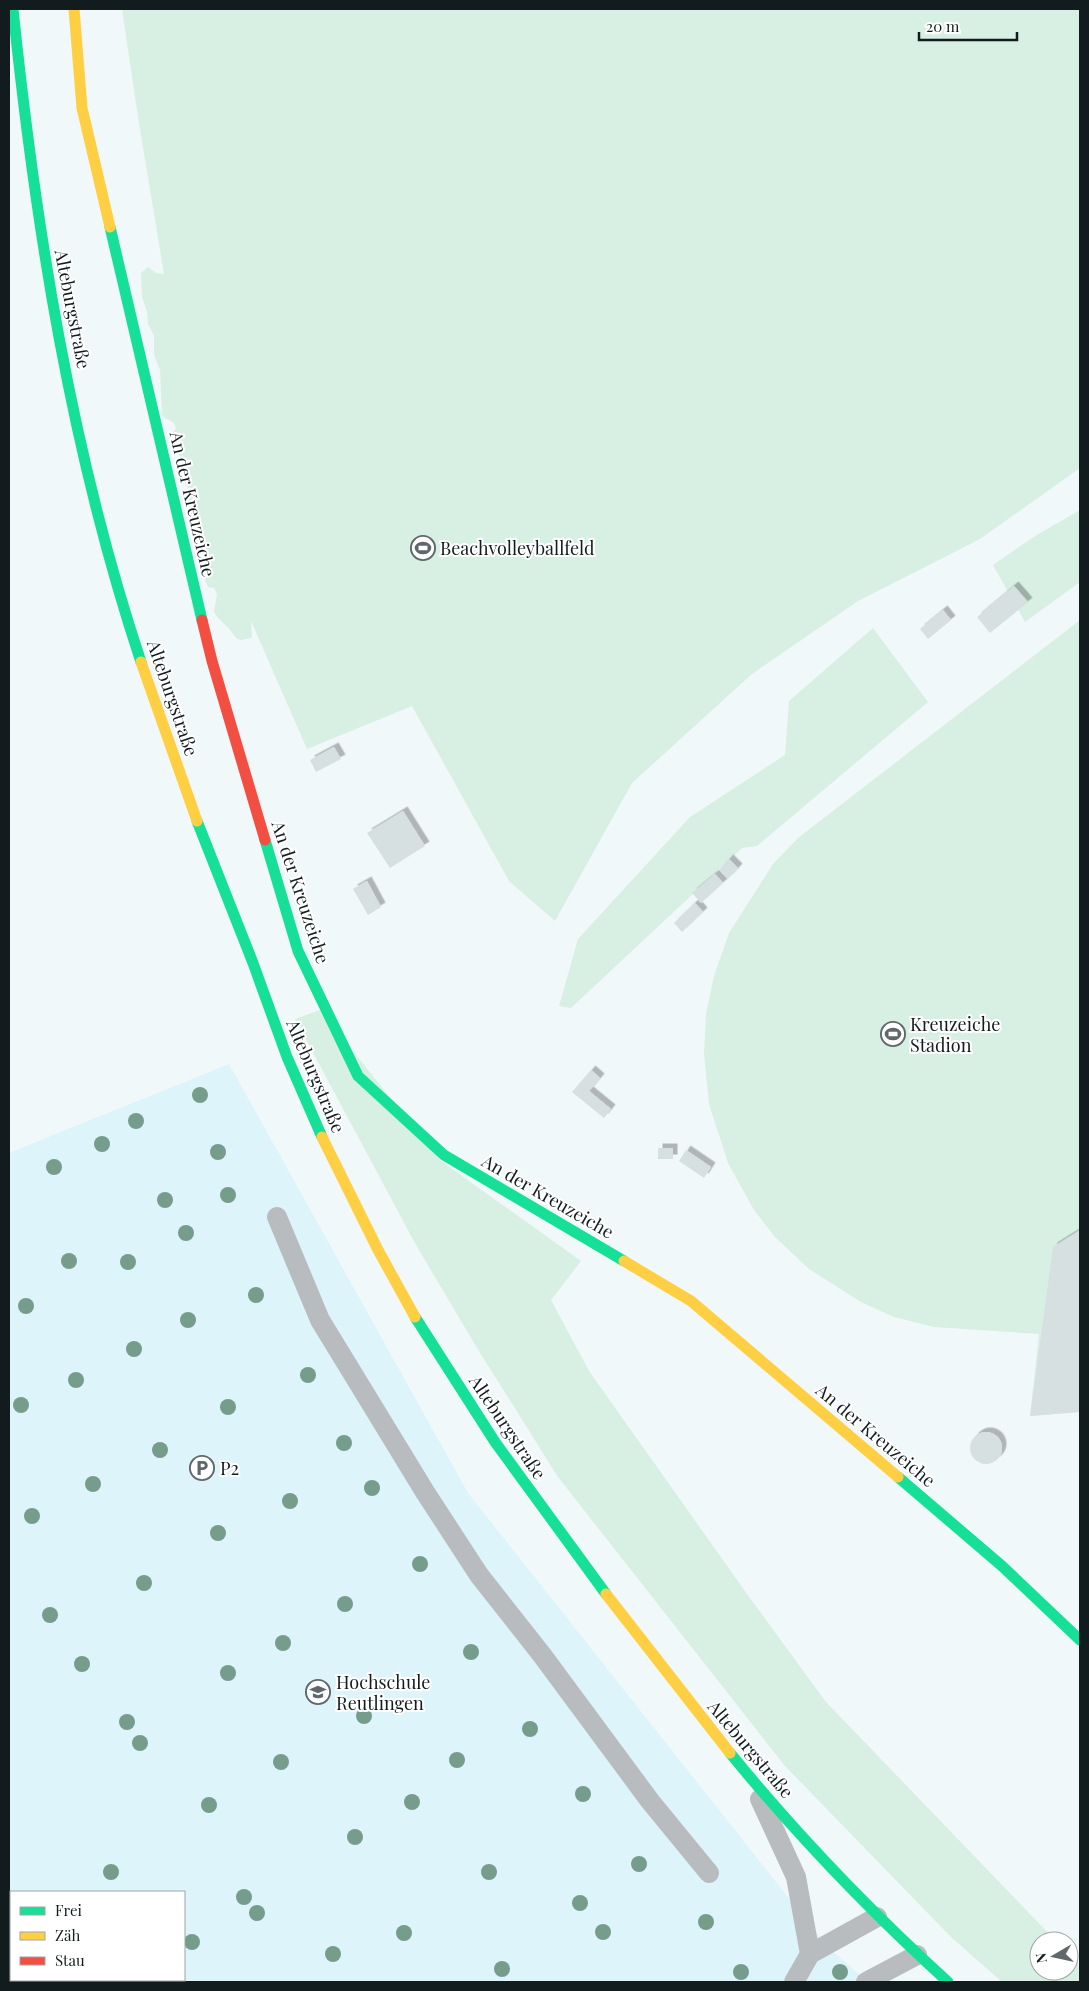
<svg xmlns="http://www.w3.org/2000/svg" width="1089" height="1991" font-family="'Playfair Display',serif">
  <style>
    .built { fill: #ddf4fb; fill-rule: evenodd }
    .green { fill: #d8efe3 }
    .building { fill: #d7e0e0; filter: url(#shadow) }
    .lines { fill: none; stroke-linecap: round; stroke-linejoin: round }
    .lane { stroke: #b9bcbe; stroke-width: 20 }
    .fast { stroke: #16e098; stroke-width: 11 }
    .slow { stroke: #ffcf43; stroke-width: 11 }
    .jam { stroke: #f24e42; stroke-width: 11 }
    .tree { fill: #769c8b }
    .labels { text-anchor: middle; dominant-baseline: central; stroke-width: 4; stroke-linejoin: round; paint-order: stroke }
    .street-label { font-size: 18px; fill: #121b1e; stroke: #fff }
    .poi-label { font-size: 18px; fill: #121b1e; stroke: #fff; text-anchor: start }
  </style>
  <defs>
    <filter id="shadow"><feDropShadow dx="4.5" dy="-4.5" stdDeviation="0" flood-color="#0004"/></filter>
  </defs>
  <rect width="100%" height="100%" fill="#f0f8fa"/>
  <path class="built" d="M229,1064l239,429 358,452 42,37h-859v-829zM11,1892h173v88h-173z"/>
  <path class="green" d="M122,9h958v459l-100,71 -122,62 -106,73 -120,109 -77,138 -46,-40 -97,-175 -105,43 -56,-128 1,17 -11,2 -5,-2c-6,-11 -16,-16 -22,-26l3,-18 -3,-6 -6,-1 -6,-14 9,-11 -1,-6 -14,-4 -1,-16 6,-4 -1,-9c-12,-4 -13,-11 -14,-22l4,-4 -1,-8 -4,-6 1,-10 -3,-11 -7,-12 3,-8 -6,-10 3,-4 -2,-5 -12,-7 -2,-46 -6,-15v-19l-6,-12 -1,-12 -5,-15 -1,-24 7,-6 8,6 8,1 -26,-157z
    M1080,510v72l-55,40 -32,-57 42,-29z
    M1080,620v792l-50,4 9,-82 -105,-7 -40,-10 -33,-15 -52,-33 -34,-32 -21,-27 -26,-47 -19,-59 -5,-50 2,-40 8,-38 15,-43 44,-69 25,-26z
    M873,628l55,74 -171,144 -15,2 -171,160 -12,-2 19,-67 112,-122 95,-62 4,-54z
    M320,1010l121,151 140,100 -30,39 38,71 158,223 79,108 230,239h-17v30h30v-16l11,11v16h-78l-51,-45 -166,-171 -227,-289 -81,-129 -61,-103 -121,-226z"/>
  <path class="building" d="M1014,586l14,16 -38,31 -13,-16z
    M943,610l8,10 -23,19 -8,-10z
    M334,747l7,12 -25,13 -6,-12z
    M403,811l22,35 -35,22 -23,-35z
    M729,859l9,9 -10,11 -9,-9z
    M715,874l8,9 -22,20 -9,-10z
    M367,881l14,26 -13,8 -15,-26z
    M695,903l8,9 -21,20 -8,-9z
    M591,1070l9,8 -11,13 22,18 -7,9 -32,-26z
    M658,1148h15v11h-15z
    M686,1150l25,17 -7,11 -25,-17z
    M1080,1230v182l-50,4 23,-169z
    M970 1448a16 16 0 1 1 32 0a16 16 0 1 1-32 0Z"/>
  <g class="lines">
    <path class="lane" d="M277,1217l43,103 105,172 54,83 63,80 108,146 59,72
      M760,1799l36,78 14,77 -16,28
      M810,1954l67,-37
      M866,1982l51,-27"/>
    <path class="fast" d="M13,9c23,221 58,442 128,653
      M110,227l92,393
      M197,821l56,142 34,94 35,80
      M265,840l33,111 60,125 86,79 180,106
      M415,1317l80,125 111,152
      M898,1477l104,89 78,74
      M730,1753c67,82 140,158 218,229"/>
    <path class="slow" d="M74,9l8,99 28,119
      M141,662l56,159
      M322,1137l56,113 37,67
      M624,1261l67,40 207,176
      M606,1594l124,159"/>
    <path class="jam" d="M202,620l10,41 53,179"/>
  </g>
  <g class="tree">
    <circle cx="200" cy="1095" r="8"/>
    <circle cx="136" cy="1121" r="8"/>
    <circle cx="102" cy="1144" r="8"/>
    <circle cx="218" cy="1152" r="8"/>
    <circle cx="54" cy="1167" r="8"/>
    <circle cx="228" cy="1195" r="8"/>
    <circle cx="165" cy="1200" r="8"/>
    <circle cx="186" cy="1233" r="8"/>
    <circle cx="69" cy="1261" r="8"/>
    <circle cx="128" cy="1262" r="8"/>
    <circle cx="256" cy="1295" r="8"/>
    <circle cx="26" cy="1306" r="8"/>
    <circle cx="188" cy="1320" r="8"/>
    <circle cx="134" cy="1349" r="8"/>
    <circle cx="308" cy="1375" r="8"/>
    <circle cx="76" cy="1380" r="8"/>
    <circle cx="21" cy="1405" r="8"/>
    <circle cx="228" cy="1407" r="8"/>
    <circle cx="344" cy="1443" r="8"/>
    <circle cx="160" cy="1450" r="8"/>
    <circle cx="93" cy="1484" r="8"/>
    <circle cx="372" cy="1488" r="8"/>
    <circle cx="290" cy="1501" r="8"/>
    <circle cx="32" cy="1516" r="8"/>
    <circle cx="218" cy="1533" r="8"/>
    <circle cx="420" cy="1564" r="8"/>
    <circle cx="144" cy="1583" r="8"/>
    <circle cx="345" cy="1604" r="8"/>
    <circle cx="50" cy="1615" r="8"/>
    <circle cx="283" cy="1643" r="8"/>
    <circle cx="471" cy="1652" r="8"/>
    <circle cx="82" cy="1664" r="8"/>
    <circle cx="228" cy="1673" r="8"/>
    <circle cx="364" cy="1716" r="8"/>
    <circle cx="127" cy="1722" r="8"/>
    <circle cx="530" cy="1729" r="8"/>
    <circle cx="140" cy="1743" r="8"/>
    <circle cx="457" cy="1760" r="8"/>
    <circle cx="281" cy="1762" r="8"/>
    <circle cx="583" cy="1794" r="8"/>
    <circle cx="412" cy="1802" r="8"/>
    <circle cx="209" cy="1805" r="8"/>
    <circle cx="355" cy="1837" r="8"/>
    <circle cx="639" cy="1864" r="8"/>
    <circle cx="111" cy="1872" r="8"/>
    <circle cx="489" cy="1872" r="8"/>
    <circle cx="244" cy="1897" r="8"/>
    <circle cx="580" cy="1903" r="8"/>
    <circle cx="257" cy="1913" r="8"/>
    <circle cx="706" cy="1922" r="8"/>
    <circle cx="603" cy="1932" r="8"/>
    <circle cx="404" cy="1933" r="8"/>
    <circle cx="192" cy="1942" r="8"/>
    <circle cx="333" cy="1954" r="8"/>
    <circle cx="502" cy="1969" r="8"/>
    <circle cx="741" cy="1972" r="8"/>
    <circle cx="840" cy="1972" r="8"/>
  </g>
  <defs>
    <symbol id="stadium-ring" viewBox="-11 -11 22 22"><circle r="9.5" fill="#fff" stroke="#60686b" stroke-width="1.5"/><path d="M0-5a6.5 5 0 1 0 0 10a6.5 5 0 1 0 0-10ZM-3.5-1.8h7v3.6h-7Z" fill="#60686b"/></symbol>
    <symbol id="parking-ring" viewBox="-11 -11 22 22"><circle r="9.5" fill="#fff" stroke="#60686b" stroke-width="1.5"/><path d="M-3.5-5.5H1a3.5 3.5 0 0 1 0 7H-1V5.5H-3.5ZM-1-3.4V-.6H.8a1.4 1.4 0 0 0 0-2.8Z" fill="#60686b"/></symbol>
    <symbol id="university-ring" viewBox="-11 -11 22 22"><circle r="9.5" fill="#fff" stroke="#60686b" stroke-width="1.5"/><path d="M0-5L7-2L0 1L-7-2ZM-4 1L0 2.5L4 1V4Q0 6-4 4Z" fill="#60686b"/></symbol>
  </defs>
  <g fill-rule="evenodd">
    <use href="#stadium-ring" x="409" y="534" width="28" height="28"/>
    <use href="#stadium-ring" x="879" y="1020" width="28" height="28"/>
    <use href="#parking-ring" x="188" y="1454" width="28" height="28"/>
    <use href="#university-ring" x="304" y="1678" width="28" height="28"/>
  </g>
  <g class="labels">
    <g class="street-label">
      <text transform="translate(73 309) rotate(79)">Alteburgstraße</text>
      <text transform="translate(193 504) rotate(77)">An der Kreuzeiche</text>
      <text transform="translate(173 698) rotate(71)">Alteburgstraße</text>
      <text transform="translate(301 892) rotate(72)">An der Kreuzeiche</text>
      <text transform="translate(316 1076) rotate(67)">Alteburgstraße</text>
      <text transform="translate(548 1196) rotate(30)">An der Kreuzeiche</text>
      <text transform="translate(508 1427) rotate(56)">Alteburgstraße</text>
      <text transform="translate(876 1435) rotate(40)">An der Kreuzeiche</text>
      <text transform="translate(751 1749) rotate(50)">Alteburgstraße</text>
    </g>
    <g class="poi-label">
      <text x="440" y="548">Beachvolleyballfeld</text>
      <text x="910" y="1024">Kreuzeiche<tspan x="910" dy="21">Stadion</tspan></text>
      <text x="220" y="1468">P2</text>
      <text x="336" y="1682">Hochschule<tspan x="336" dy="21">Reutlingen</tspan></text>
    </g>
  </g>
  <rect width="1089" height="1991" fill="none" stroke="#121b1e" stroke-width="20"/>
  <rect x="10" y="1891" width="175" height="90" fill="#ffffff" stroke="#a0a4a5"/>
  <rect x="20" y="1907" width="25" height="8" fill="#16e098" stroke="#a0a4a5"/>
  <text x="55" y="1916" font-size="15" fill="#121b1e">Frei</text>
  <rect x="20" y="1932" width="25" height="8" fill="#ffcf43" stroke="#a0a4a5"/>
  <text x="55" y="1941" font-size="15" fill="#121b1e">Zäh</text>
  <rect x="20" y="1957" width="25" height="8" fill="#f24e42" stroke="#a0a4a5"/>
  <text x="55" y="1966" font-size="15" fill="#121b1e">Stau</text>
  <g transform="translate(1054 1956) rotate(261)"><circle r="24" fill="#ffffff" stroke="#a0a4a5"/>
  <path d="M0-4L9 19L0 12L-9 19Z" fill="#60686b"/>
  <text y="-8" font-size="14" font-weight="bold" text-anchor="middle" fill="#121b1e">N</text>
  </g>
  <path d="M919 32v8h98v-8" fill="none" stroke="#121b1e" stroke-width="2.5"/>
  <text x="926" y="32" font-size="15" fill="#121b1e" stroke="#ffffff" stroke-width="4" paint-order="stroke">20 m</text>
</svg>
